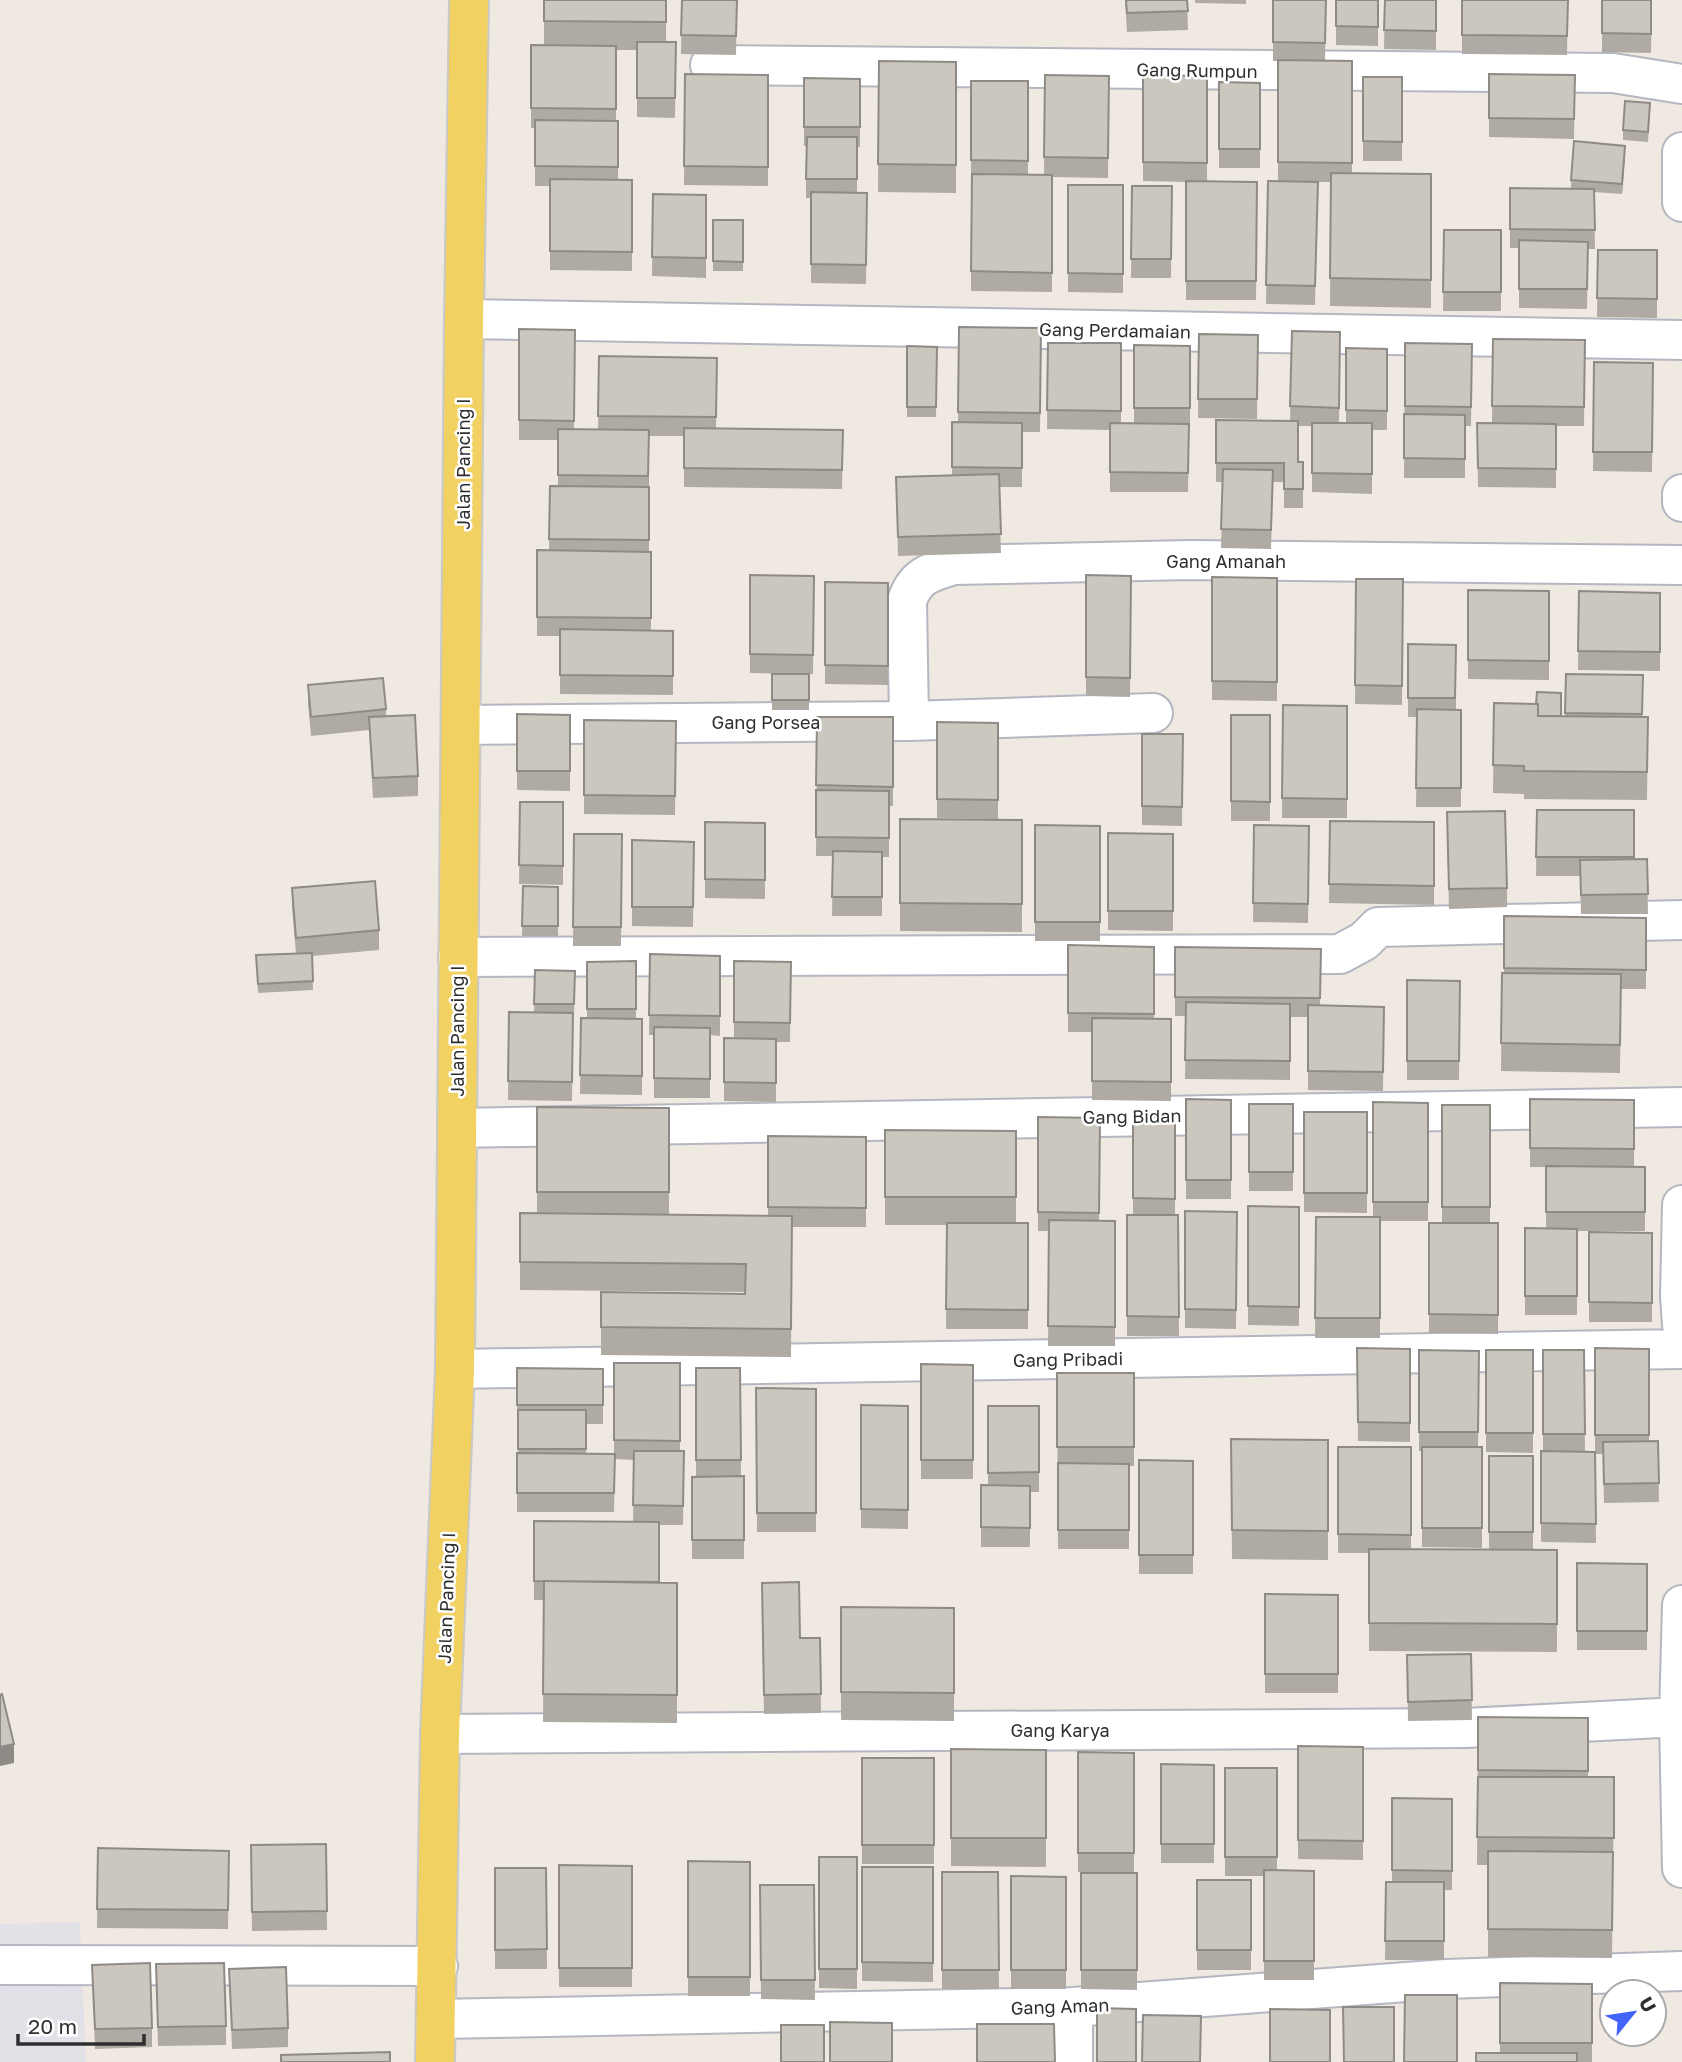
<svg xmlns="http://www.w3.org/2000/svg" width="1682" height="2062" font-family="'Golos Text',sans-serif">
  <style>
    .industrial { fill: #e3e1e8 }
    .lines { fill: none; stroke-linecap: round; stroke-linejoin: round }
    .minor-casing { stroke: #b4b7c1; stroke-width: 42 }
    .major-casing { stroke: #c9c9c9; stroke-width: 42 }
    .minor { stroke: #fff; stroke-width: 38 }
    .major { stroke: #f2d163; stroke-width: 38 }
    .wall { fill: #afaba4 }
    .shaded-wall { fill: #8e8b86 }
    .building { fill: #cbc7bf; stroke: #8e8b86; stroke-width: 2 }
    .labels { text-anchor: middle; dominant-baseline: central; stroke-width: 5; stroke-linejoin: round; paint-order: stroke }
    .street-label { font-size: 18px; fill: #2e2e2e; stroke: #fff }
  </style>
  <rect width="100%" height="100%" fill="#efe9e1"/>
  <path class="industrial" d="M80,1922l6,140h-86v-138z"/>
  <g class="lines">
    <defs>
      <path id="minor" d="M710,65l903,8 69,11
        M1682,152v50
        M464,319l1218,21
        M1682,494v8
        M909,721l-2,-120c8,-25 23,-29 47,-36l236,-5 492,5
        M462,725l447,-4 244,-8
        M458,957l882,-3 24,-13 14,-14 304,-7
        M457,1128l1225,-21
        M1682,1205l-2,91 2,29
        M455,1369l1227,-20
        M1682,1605l-3,112 3,151
        M440,1734l1026,-6 213,-11
        M0,1965l438,1
        M437,2019l636,-12 373,-28 236,-8
        M1073,2062v-55"/>
      <path id="major" d="M435,2062l5,-328 15,-365 9,-1050 5,-319"/>
    </defs>
    <use href="#minor" class="minor-casing"/>
    <use href="#major" class="major-casing"/>
    <use href="#minor" class="minor"/>
    <use href="#major" class="major"/>
  </g>
  <path class="wall" d="M544,0h122v42h10l-1,76 -38,-1v-67h-21v71h2v59h14v91l-82,-1v-84h-15v-58h-4v-83h13z
    M682,0h55l-1,55 -55,-1z
    M1125,0h62l1,30 -61,2z
    M1195,0h51v4l-51,-1z
    M1273,0h53l-1,61h27v113h79v134l-101,-2 1,-124h-13l-3,123 -49,-1 2,-123h10v-120h-5z
    M1336,0h42v46l-42,-1z
    M1385,0h51v50l-52,-1z
    M1462,0h106l-1,55 -105,-1z
    M1602,0h50l-1,53 -49,-1z
    M879,61l77,1v131l-78,-1z
    M685,74l83,1v111l-84,-1z
    M1489,74l86,1 -1,64 -85,-2z
    M1045,75l64,1 -1,102 -56,-1v115l-81,-1v-210h57v94h16z
    M1143,75l64,1v106h50l-1,118h-70v-118l-43,-1z
    M1363,77h39v84h-39z
    M804,78l56,1v68h-3v46h10l-1,91 -55,-1v-85h-5v-52h-2z
    M1219,82l41,1v85h-41z
    M1650,113l-2,29 -25,-2v-10z
    M1625,155l-3,39 -28,-2 1,57h-7l-1,60 -68,-1v-60h-9v-60h61v-8z
    M1068,185h55v108l-55,-1z
    M1132,186h40l-1,92h-40z
    M653,194l53,1v83l-54,-2z
    M713,220h30v51h-30z
    M1444,230h57v81h-58z
    M1598,250h59v68l-60,-1z
    M959,327l82,1 -1,104h-18v55h-23l2,66 -103,3 -2,-79 56,-2v-53l6,1z
    M519,329l56,1 -1,100h24l1,-74 118,2 -1,71 127,1 -1,59 -158,-2v-51h-35v116h2v78l22,1v64l-113,-1v-58h-23v-86l12,1 1,-65h8v-46h-39z
    M1292,331l48,1 -1,91h7v-75l41,1v81h-15v64l-60,-2v-66h-14v36h5v46h-19v-26h-11l-2,67 -50,-1 2,-66h-7v-62l74,1z
    M1199,334l59,1 -1,84 -59,-1z
    M1493,339l92,1 -1,86h-28v62l-78,-1 -1,-64h15z
    M1048,343h73v80h13v-78l56,1v81h-1l-1,65h-78v-62l-63,-1z
    M1405,343l67,1 -1,82h-6v52h-61z
    M907,346l30,1 -1,70h-29z
    M1594,362l59,1 -1,109 -59,-1z
    M750,575l64,1 -1,98h-4v36h-37v-36h34l-56,-1z
    M1086,575l45,1 -1,121 -44,-1z
    M1212,577l65,1v123l-65,-1z
    M1356,579h47l-1,126 -47,-1z
    M825,582l63,1v102l-63,-1z
    M1468,590l81,1v89l-81,-1z
    M1579,591l81,2v78l-82,-1z
    M1408,644l48,1v65h5v97h-45l1,-90h-9z
    M1566,674l77,1 -1,42h6l-1,83 -123,-1v-5l-31,-1 1,-90 42,1 25,12h4z
    M308,685l78,24v7l32,60v20l-45,2 -4,-68 -58,6 -3,-32z
    M1283,705l64,1v112h-65z
    M517,714l53,1v76l-53,-1z
    M1231,715h39v106h-39z
    M817,717h76v89h-4v51h-7v59h-50l1,-60h-17z
    M584,720l92,1 -1,94 -91,-1z
    M937,722l61,1v96l-61,-1z
    M1142,734h41l-1,92 -40,-1z
    M520,802h43v83l-44,-1z
    M1537,810h97v50l13,-1 1,55h-67l-1,-38h-44z
    M900,819l122,1v112l-122,-1z
    M1330,821l104,1v83l-105,-2z
    M705,822l60,1v76l-60,-1z
    M1035,825l65,1v115h-65z
    M1254,825l55,1 -1,97 -55,-1z
    M1447,831l60,57v19l-58,2z
    M1108,833l65,1v97l-65,-1z
    M574,834h48l-1,112h-48z
    M632,840l62,2 -1,85 -61,-1z
    M523,886l35,1v49h-36z
    M292,888l87,42v20l-67,6 1,34 -55,3 -2,-38 40,-1 -4,-47z
    M1504,916l142,2v71h-25l-1,84 -119,-2 1,-98h2z
    M1068,945l86,2v72h17v82l-79,-1v-68h-24z
    M1175,947l146,2 -1,57 64,1 -1,84 -75,-1v-73h-18v63l-105,-1 1,-63h-11z
    M650,954l70,2v80l-10,-1v63h-56v-63h-5z
    M636,961v58h6v76l-62,-1 1,-76h6v-56z
    M734,961l57,1 -1,80h-14v60l-52,-1v-63h10z
    M535,970l40,1 -1,43h-1l-1,87 -64,-1 1,-88 25,1z
    M1407,980l53,1 -1,99h-52z
    M1186,1099l45,1v99h-45z
    M1530,1099l104,1v67h11v64h-68v84h-52v-87h21v-61h-16z
    M1373,1102l55,1v118h-48v117h-65l1,-121h57z
    M1249,1104h44v87h-44z
    M1442,1105h48v118h8v111l-69,-1v-110h13z
    M537,1107l132,1v107l99,1v-80l98,1v90h-74l-1,130 -190,-2v-63l144,2 1,-2 -226,-2v-77h17z
    M1304,1112h63v101l-63,-1z
    M1038,1117l62,1 -1,103h16v125h-67l1,-115h-11z
    M1133,1117h42v98h3l1,121h-52v-121h6z
    M885,1130l131,1v92h12v106h-82l1,-104h-62z
    M1248,1206l51,1v119l-51,-1z
    M1185,1211l52,1 -1,117 -51,-1z
    M1589,1232l63,1v89h-63z
    M1357,1348l53,1v93l-52,-1z
    M1595,1348l54,1v92h9l1,61 -55,1 -1,-49h-8l1,89 -55,-1v-91h2v-101h41l1,102h10z
    M1419,1350l60,1 -1,96h4v101l-60,-1v-96h-3z
    M1486,1350h47v103l-47,-1z
    M614,1363h66v88h4l-1,74h-24v58h18v140l-134,-1 1,-122h-10v-79l99,1 1,-62 -19,-1 -1,53h-97v-59h1v-29h-1v-56l86,1v55h-17v30h28z
    M921,1364l52,1v114h-52z
    M696,1368h44l1,108h3v83h-52v-82h4z
    M1057,1373h77v93h-5v83h-71z
    M756,1388l60,1v143h-59z
    M861,1405l47,1v123l-47,-1z
    M988,1406h51v86h-9v55h-49v-62l7,1z
    M1231,1439l97,1v120l-96,-1z
    M1338,1447h73v102l78,1v-94h44v94h24v102l-188,-1v-98h-31z
    M1139,1460l54,1v113h-54z
    M1577,1563l70,1v86h-70z
    M762,1583l38,55h20l1,75 -57,1z
    M1265,1594l73,1v98h-73z
    M841,1607l113,1v113l-113,-1z
    M1471,1654l1,66 -64,1 -1,-66z
    M1478,1717l110,1v59h26l-2,181 -124,-1v-92h-11z
    M1298,1746l65,1v113l-65,-1z
    M951,1749l95,1v117l-95,-1z
    M1078,1752l56,1v119h-56z
    M862,1758h72v106h-72z
    M1161,1764l53,1v98h-53z
    M1225,1768h52v102l37,1v109h-50v-104h-39z
    M1392,1798l60,1v91h-8v70h-59l1,-78h6z
    M326,1844l1,86 -75,1 -1,-86z
    M98,1848l131,3 -1,78 -131,-1z
    M819,1857h38v132l-38,-1z
    M688,1861l62,1v134h-62z
    M559,1865l73,1v121h-73z
    M862,1867h71v115l-71,-1z
    M495,1868h51l1,101h-52z
    M942,1872h56l1,117h-57z
    M1081,1873h56v117l-56,-1z
    M1011,1876l55,1v112h-55z
    M1197,1880h54v90h-54z
    M760,1885h54l1,115 -54,-1z
    M92,1965l60,63v19l-57,2z
    M229,1969l59,59v19l-56,2z
    M156,1983l70,43v19l-68,1z
    M1500,1983l92,1v78h-116l24,-9z"/>
  <path class="shaded-wall" d="M1625,146v9l-3,39v-10z
    M14,1744v19l-14,3v-19z"/>
  <path class="building" d="M544,0h122v22l-122,-1z
    M682,0h55l-1,36 -55,-1z
    M1126,0h61l1,11 -61,2z
    M1273,0h53l-1,43 -52,-1z
    M1336,0h42v27l-42,-1z
    M1385,0h51v31l-52,-1z
    M1462,0h106l-1,36 -105,-1z
    M1602,0h49v34l-49,-1z
    M637,42h39l-1,56h-38z
    M531,45l85,1v63l-85,-1z
    M1278,60l74,1v102l-74,-1z
    M879,61l77,1v103l-78,-1z
    M685,74l83,1v92l-84,-1z
    M1489,74l86,1 -1,44 -85,-1z
    M1045,75l64,1 -1,82 -64,-1z
    M1143,75l64,1v87l-64,-1z
    M1363,77h39v65l-39,-1z
    M804,78l56,1v48h-56z
    M971,81h57v80l-57,-1z
    M1219,82l41,1v66h-41z
    M1625,101l25,2 -2,29 -25,-2z
    M535,120l83,1v46l-83,-1z
    M807,137h50v42h-51z
    M1574,141l51,5 -3,38 -51,-4z
    M1331,173l100,1v106l-101,-2z
    M972,174l80,1v98l-81,-2z
    M550,179l82,1v72l-82,-1z
    M1186,181l71,1 -1,99h-70z
    M1268,181l50,1 -3,104 -49,-1z
    M1068,185h55v89l-55,-1z
    M1132,186h40l-1,73h-40z
    M1510,188l84,1 1,41 -85,-1z
    M811,192l56,1 -1,72 -55,-1z
    M653,194l53,1v63l-54,-1z
    M713,220h30v42l-30,-1z
    M1444,230h57v62h-58z
    M1519,240l69,2 -1,47h-68z
    M1598,250h59v49l-60,-1z
    M959,327l82,1 -1,85 -82,-1z
    M519,329l56,1 -1,91 -55,-1z
    M1292,331l48,1 -1,76 -49,-2z
    M1199,334l59,1 -1,64h-59z
    M1493,339l92,1 -1,67 -92,-1z
    M1048,343h73v68l-74,-1z
    M1405,343l67,1 -1,63 -66,-1z
    M1134,345l56,1v62h-56z
    M907,346l30,1 -1,60h-29z
    M1346,348l41,1v62l-41,-1z
    M599,356l118,2 -1,59 -118,-1z
    M1594,362l59,1 -1,89h-59z
    M1404,414l61,1v44l-61,-1z
    M1216,420l82,1v41h5v27h-19v-26h-68z
    M952,422l70,1v45l-70,-1z
    M1110,423l79,1 -1,49 -78,-1z
    M1312,423h60v51l-60,-1z
    M1477,423l79,1v45l-78,-1z
    M684,428l159,2 -1,40 -158,-2z
    M558,429l91,1 -1,46 -90,-1z
    M1223,469l50,1 -2,60 -50,-1z
    M999,474l2,60 -103,3 -2,-60z
    M550,486l99,1v53l-100,-1z
    M537,550l114,2v66l-114,-1z
    M750,575l64,1 -1,79 -63,-1z
    M1086,575l45,1 -1,102 -44,-1z
    M1212,577l65,1v104l-65,-1z
    M1356,579h47l-1,107 -47,-1z
    M825,582l63,1v83l-63,-1z
    M1468,590l81,1v70l-81,-1z
    M1579,591l81,2v59l-82,-1z
    M560,629l113,2v45l-113,-1z
    M1408,644l48,1 -1,53h-47z
    M772,674h37v26h-37z
    M1566,674l77,1 -1,39 -77,-1z
    M383,678l3,31 -75,8 -3,-32z
    M1537,692l24,1v23h-23v-12h-2z
    M1494,703l44,1v12l110,1 -1,55 -123,-1v-5l-31,-1z
    M1283,705l64,1v93l-65,-1z
    M1417,709l44,1v78h-45z
    M517,714l53,1v56h-53z
    M415,715l3,61 -45,2 -4,-61z
    M1231,715h39v87l-39,-1z
    M817,717h76v70l-77,-2z
    M584,720l92,1 -1,75 -91,-1z
    M937,722l61,1v77l-61,-1z
    M1142,734h41l-1,73 -40,-1z
    M816,790l73,1v47l-73,-1z
    M520,802h43v64l-44,-1z
    M1537,810h97v47h-98z
    M1505,811l2,77 -58,1 -2,-77z
    M900,819l122,1v84l-122,-1z
    M1330,821l104,1v64l-105,-2z
    M705,822l60,1v57l-60,-1z
    M1035,825l65,1v96h-65z
    M1254,825l55,1 -1,78 -55,-1z
    M1108,833l65,1v77h-65z
    M574,834h48l-1,93h-48z
    M632,840l62,2 -1,65h-61z
    M833,851l49,1v45h-50z
    M1647,859l1,35 -67,1 -1,-35z
    M375,881l4,49 -83,8 -4,-50z
    M523,886l35,1v39h-36z
    M1504,916l142,2v52l-142,-2z
    M1068,945l86,2v67l-86,-1z
    M1175,947l146,2 -1,49 -145,-1z
    M312,953l1,28 -55,3 -2,-29z
    M650,954l70,2v60l-71,-1z
    M636,961v48h-49v-47z
    M734,961l57,1 -1,61 -56,-1z
    M535,970l40,1 -1,33h-40z
    M1502,973l119,1 -1,71 -119,-2z
    M1407,980l53,1 -1,80h-52z
    M1186,1002l104,2v57l-105,-1z
    M1308,1005l76,2 -1,65 -75,-1z
    M509,1012l64,1 -1,69 -64,-1z
    M581,1018l61,1v57l-62,-1z
    M1092,1018l79,1v63l-79,-1z
    M654,1027l56,1v51l-56,-1z
    M724,1038l52,1v44l-52,-1z
    M1186,1099l45,1v80h-45z
    M1530,1099l104,1v49l-104,-1z
    M1373,1102l55,1v99h-55z
    M1249,1104h44v68h-44z
    M1442,1105h48v102h-48z
    M537,1107l132,1v84h-132z
    M1304,1112h63v81h-63z
    M1038,1117l62,1 -1,95 -61,-1z
    M1133,1117h42v82l-42,-1z
    M885,1130l131,1v66h-131z
    M768,1136l98,1v71l-98,-1z
    M1546,1166l99,1v45h-99z
    M1248,1206l51,1v100l-51,-1z
    M1185,1211l52,1 -1,98 -51,-1z
    M520,1213l272,3 -1,113 -190,-2v-35l144,2 1,-30 -226,-2z
    M1127,1215h51l1,102 -52,-1z
    M1316,1217h64v101h-65z
    M1049,1220l66,1v106l-67,-1z
    M947,1223h81v87l-82,-1z
    M1429,1223h69v92l-69,-1z
    M1525,1228l52,1v67h-52z
    M1589,1232l63,1v70l-63,-1z
    M1357,1348l53,1v74l-52,-1z
    M1595,1348l54,1v86h-54z
    M1419,1350l60,1 -1,81h-59z
    M1486,1350h47v83h-47z
    M1543,1350h41l1,84h-42z
    M614,1363h66v78l-66,-1z
    M921,1364l52,1v95h-52z
    M517,1368l86,1v36h-86z
    M696,1368h44l1,92h-45z
    M1057,1373h77v74h-77z
    M756,1388l60,1v124h-59z
    M861,1405l47,1v104l-47,-1z
    M988,1406h51v66l-51,1z
    M518,1410h68v39h-68z
    M1231,1439l97,1v91l-96,-1z
    M1658,1441l1,42 -55,1 -1,-42z
    M1338,1447h73v88l-73,-1z
    M1422,1447h60v81h-60z
    M634,1451h50l-1,55 -50,-1z
    M1541,1451l54,1 1,72 -55,-1z
    M517,1453l98,1 -1,39h-97z
    M1489,1456h44v76h-44z
    M1139,1460l54,1v94h-54z
    M1058,1463l71,1v66h-71z
    M744,1476v64h-52v-63z
    M981,1485l49,1v42l-49,-1z
    M534,1521l125,1v60l-125,-1z
    M1369,1549l188,1v74l-188,-1z
    M1577,1563l70,1v67h-70z
    M544,1581l133,2v112l-134,-1z
    M799,1582l1,56h20l1,56 -57,1 -2,-112z
    M1265,1594l73,1v79h-73z
    M841,1607l113,1v85l-113,-1z
    M1471,1654l1,46 -64,2 -1,-47z
    M2,1694l12,50 -14,3v-52z
    M1478,1717l110,1v53l-110,-1z
    M1298,1746l65,1v94l-65,-1z
    M951,1749l95,1v88h-95z
    M1078,1752l56,1v100h-56z
    M862,1758h72v87h-72z
    M1161,1764l53,1v79h-53z
    M1225,1768h52v89h-52z
    M1478,1777h136v61l-137,-1z
    M1392,1798l60,1v72l-60,-1z
    M326,1844l1,67 -75,1 -1,-67z
    M98,1848l131,3 -1,59 -131,-1z
    M1488,1851l125,1 -1,78 -124,-1z
    M819,1857h38v112h-38z
    M688,1861l62,1v115h-62z
    M559,1865l73,1v102h-73z
    M862,1867h71v96l-71,-1z
    M495,1868h51l1,81 -52,1z
    M1264,1870l50,1v90h-50z
    M942,1872h56l1,98h-57z
    M1081,1873h56v97h-56z
    M1011,1876l55,1v93h-55z
    M1197,1880h54v70h-54z
    M1386,1882h58v59h-59z
    M760,1885h54l1,95h-54z
    M150,1963l2,65 -57,1 -3,-64z
    M224,1963l2,63 -68,1 -2,-63z
    M286,1967l2,61 -56,2 -3,-61z
    M1500,1983l92,1v59h-92z
    M1405,1995h52v67h-53z
    M1343,2007h51v55h-50z
    M1097,2008l39,1v53h-39z
    M1270,2009l60,1v52h-60z
    M1143,2015l58,1 -1,46h-58z
    M830,2022l62,1v39h-62z
    M977,2024h77l1,38h-78z
    M781,2025h43v37h-43z
    M390,2052v10h-109v-7z
    M1476,2053h101v9h-101z"/>
  <g class="labels">
    <g class="street-label">
      <text transform="translate(1197 70) rotate(1)">Gang Rumpun</text>
      <text transform="translate(1115 330) rotate(1)">Gang Perdamaian</text>
      <text transform="translate(463 464) rotate(-90)">Jalan Pancing I</text>
      <text x="1226" y="561">Gang Amanah</text>
      <text x="766" y="722">Gang Porsea</text>
      <text transform="translate(457 1031) rotate(-90)">Jalan Pancing I</text>
      <text transform="translate(1132 1116) rotate(-1)">Gang Bidan</text>
      <text transform="translate(1068 1359) rotate(-1)">Gang Pribadi</text>
      <text transform="translate(446 1598) rotate(-88)">Jalan Pancing I</text>
      <text x="1060" y="1730">Gang Karya</text>
      <text transform="translate(1060 2006) rotate(-2)">Gang Aman</text>
    </g>
  </g>
  <g transform="translate(1633 2013) rotate(60)"><circle r="33" fill="#ffffff" stroke="#ababab" stroke-width="2"/>
  <path d="M0-5L12 26L0 18L-12 26Z" fill="#4264fb"/>
  <text y="-10" font-size="19" font-weight="bold" text-anchor="middle" fill="#2e2e2e">U</text>
  </g>
  <path d="M18 2034v10h126v-10" fill="none" stroke="#2e2e2e" stroke-width="3.5"/>
  <text x="28" y="2034" font-size="21" fill="#2e2e2e" stroke="#ffffff" stroke-width="5" paint-order="stroke">20 m</text>
</svg>
